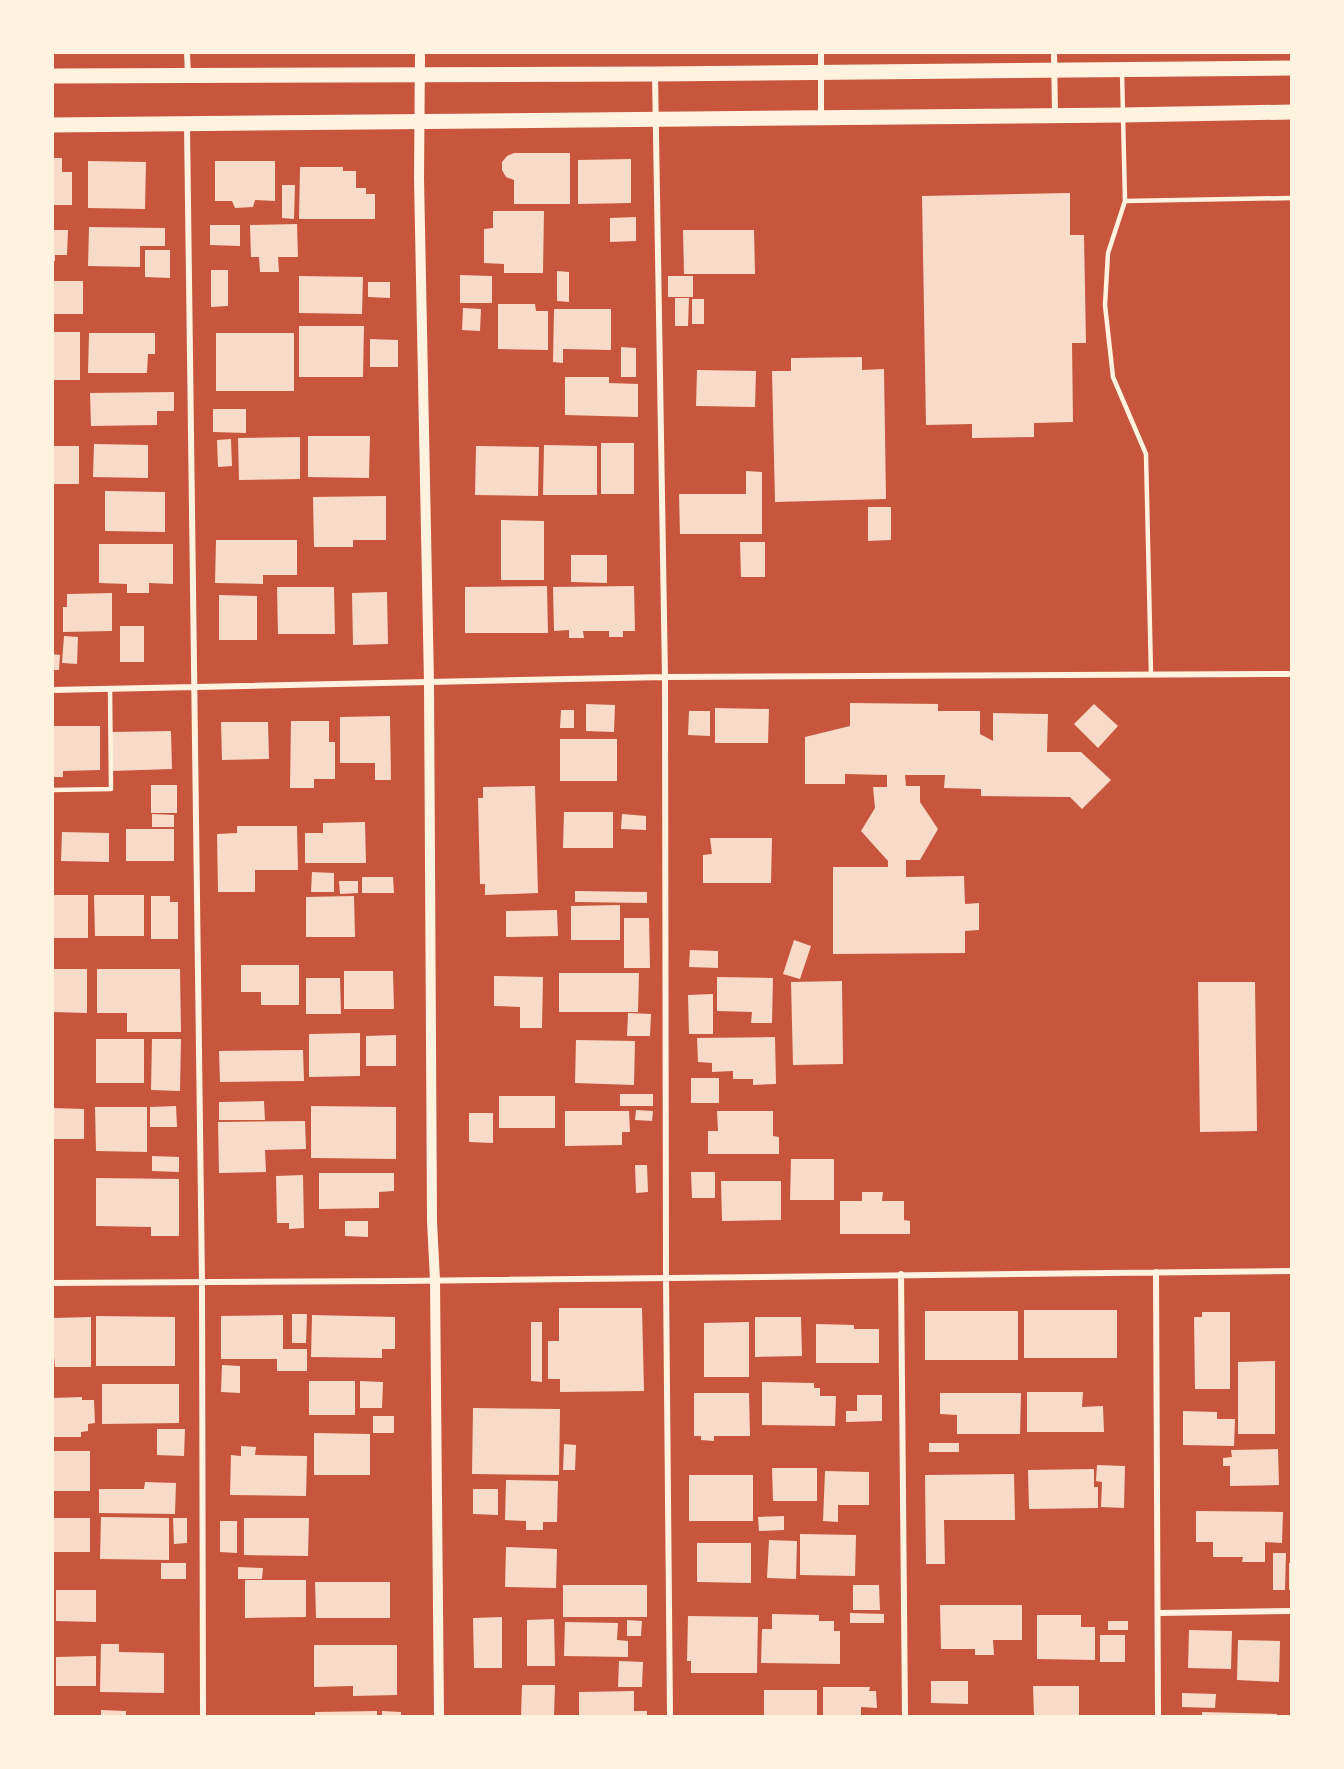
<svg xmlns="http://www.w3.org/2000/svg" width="1344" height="1769" font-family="Manrope,sans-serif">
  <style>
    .building { fill: #f7dbc8 }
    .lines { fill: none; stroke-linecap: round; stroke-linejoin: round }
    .service { stroke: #fff3e0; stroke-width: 4.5 }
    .minor { stroke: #fff3e0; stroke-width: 6 }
    .tertiary { stroke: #fff3e0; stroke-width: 10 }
    .primary { stroke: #fff3e0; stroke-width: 15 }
  </style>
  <rect width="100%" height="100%" fill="#c8553d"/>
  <path class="building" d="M514,153h56v51h-56v-24l-8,-3 -4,-7v-8l5,-6z
    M52,158h10v14h10v33h-20z
    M631,159v44l-53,1v-44z
    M88,161l58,1 -1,47 -57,-1z
    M215,161h60v40l-20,-1 -2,7 -18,1 -3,-7h-17z
    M300,167h43v4h13v17h10v6h9v25h-76z
    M282,185h13l-1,34 -12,-1z
    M1070,193v42h14l2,108h-14l1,79 -39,1v14l-62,1v-14l-46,1 -4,-229z
    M493,211h51l-1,62h-39v-9l-20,-1v-34l9,-1z
    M636,217v24l-26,1v-24z
    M297,224l1,33h-20l1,15h-19l-1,-15h-8l-1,-32z
    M210,225h30v21l-30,-1z
    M89,227l76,1v18h-25v21l-52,-1z
    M52,230h16l-1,25h-12v6h-3z
    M683,230h71l1,44h-71z
    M145,250h25v28l-25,-1z
    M211,270h17v36l-17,1z
    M557,271l12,1v30l-12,-1z
    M460,275l32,1v27h-32z
    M299,276l64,1 -1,37 -63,-1z
    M668,276h25v21h-25z
    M52,281h31v33h-31z
    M368,282h22v16l-22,-1z
    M675,298h14l-1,28h-13z
    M692,299h12v25h-12z
    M498,304h37l1,7h12v39l-50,-1z
    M463,308l18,1 -1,22 -18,-1z
    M554,309h57v41l-48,-1v14l-10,-1z
    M299,326h65l-1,51h-64z
    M52,332h28v48h-28z
    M89,333h66v21h-7l-1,19h-59z
    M216,333h78v58h-78z
    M370,339l28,1v27h-28z
    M621,347l15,1v29h-15z
    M862,357v13l22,-1 2,130 -111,3 -3,-131h19v-13z
    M697,370l59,1 -1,36 -59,-1z
    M565,377h44v6l29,1v33l-73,-2z
    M174,392v19h-17v14l-66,1 -1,-33z
    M213,409h33v24l-33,-1z
    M308,436h62l-1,42 -61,-1z
    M300,437v42l-61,1 -1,-42z
    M231,439l1,27 -14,1 -1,-27z
    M601,443h33v51h-33z
    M94,444l54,1v33l-55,-1z
    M544,445l53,1v49h-54z
    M52,446h27v38h-27z
    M476,446l63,1 -1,49 -63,-1z
    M746,471l16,1v62h-82l-1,-40h67z
    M105,491l60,1v40l-60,-1z
    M386,496v44h-33v7h-39l-1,-50z
    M868,507h23v33l-23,1z
    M501,520l43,1v59h-43z
    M216,540h81v35h-34v9l-48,-1z
    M740,542h25v35h-24z
    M99,544h74v40l-24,-1v10h-22v-9l-28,-1z
    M571,555h36v28l-36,-1z
    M547,586l1,47h-83v-46z
    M634,586l1,45h-12v6h-14v-6h-26l1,7h-15v-8l-15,1 -1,-44z
    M277,587h57l1,47h-57z
    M387,592l1,52 -35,1 -1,-52z
    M112,593v38l-49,1v-25h4v-13z
    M219,595l38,1v44h-38z
    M120,626h24v36h-24z
    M64,636l14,1 -1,27 -15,-1z
    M52,654l8,1 -1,15h-7z
    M850,703l88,1v7h42v23l13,7v-28l55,1 -1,38h34l30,28 -29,29 -12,-12 -89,-1v-7l-37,-1 1,-13h-40l1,11h14v16l18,27 -18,31h-14v17l58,-1 1,28 14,-1v27l-14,1v22l-132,1v-87h55v-6l-27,-30 14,-23 -2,-21h14v-12l-42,-1v10h-40v-47l45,-11z
    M586,704l29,1 -1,27 -28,-1z
    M1094,704l24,22 -20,22 -24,-24z
    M715,708l54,1 -1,34h-53z
    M561,710h13v18h-14z
    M689,711h21v25l-22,-1z
    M390,716l1,64h-16v-17h-35v-46z
    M291,721h38v21h6v37h-21v9h-24z
    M221,722h47l1,37 -47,1z
    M52,726h48v44l-37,1v6h-11z
    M171,731l1,38 -61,2v-39z
    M560,739h57v42h-57z
    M151,785h26v28h-26z
    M535,786l3,107 -53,2v-11h-5l-2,-86h5v-11z
    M564,812h49v36h-50z
    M152,814l22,1v12h-22z
    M622,814l24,2v14l-25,-1z
    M365,822l1,41h-61v-30h18v-10z
    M237,826h60l1,44h-43v22h-37l-1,-58 20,-1z
    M126,829h48v32h-48z
    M62,832l47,1v29l-48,-1z
    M710,838h62l-1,45h-68v-28l9,-1z
    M312,872l22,1v19h-23z
    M362,877h31l1,16h-32z
    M339,881h19v12l-18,1z
    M575,891l72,1v11l-72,-1z
    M52,895h36v43h-36z
    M94,895h50v41h-49z
    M151,896h19v6h8v37h-27z
    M354,896l1,41h-49v-40z
    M620,905v35h-49v-34z
    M557,910l1,26 -52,1v-26z
    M624,918h25l1,50h-26z
    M794,940l17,6 -11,33 -17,-5z
    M690,950l28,1v17l-29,-1z
    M241,965h58v40h-38v-13h-20z
    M52,969h35v44l-35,-1z
    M97,969h83l1,63h-54v-19h-30z
    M344,971h49l1,38h-50z
    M559,973h80l-1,39h-79z
    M494,976l49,1 -1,51h-22v-21l-26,-1z
    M717,977l56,1 -1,45h-21l1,-11 -35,-1z
    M306,978h34l1,36h-35z
    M842,981l1,83 -50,1 -2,-83z
    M1198,982h57l2,149 -57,1z
    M713,994v40h-24l-1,-39z
    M628,1013l23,1 -1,22h-23z
    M360,1033v43l-51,1v-43z
    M396,1035v31h-30v-30z
    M775,1037l1,47 -23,1v-6h-20v-8l-21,1v-9l-14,-1 -1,-24z
    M96,1039h48v44h-48z
    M152,1039h29l-1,52 -29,-1z
    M576,1040l59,1 -1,44 -59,-2z
    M303,1050l1,31 -84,1 -1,-31z
    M691,1078h28v25h-28z
    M620,1094h33v12h-33z
    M499,1096h56v32h-56z
    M264,1101l1,19h-46v-18z
    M176,1106l1,21h-27v-20z
    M311,1106l85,1v52l-85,-1z
    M95,1107h52v45l-51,-1z
    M52,1108l32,1v30h-32z
    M636,1110l17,1 -1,10 -17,-1z
    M565,1111h64l1,21h-8v13l-57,1z
    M717,1111h56v25l6,1v17h-71v-23h10z
    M469,1113h24v30l-24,-1z
    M305,1121l1,28 -41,1 1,22 -47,1 -1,-51z
    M152,1156l27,1v15l-27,-1z
    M791,1159h43v41h-44z
    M635,1165h12l1,27 -12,1z
    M691,1172h24v26h-23z
    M319,1173h75v18l-15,1v16l-60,1z
    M303,1175l1,53 -15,1v-6h-12l-1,-47z
    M96,1178l83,1v57h-28v-9l-55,-1z
    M721,1181h60v39l-59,1z
    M862,1192h21l-1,9h22v19l6,1v13h-70v-33h22z
    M345,1221h23v16l-23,-1z
    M559,1308h83l2,83 -84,1v-13h-12v-38h11z
    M1024,1310h93v48h-93z
    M925,1311h93v49h-93z
    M1202,1312h28v77h-35l-1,-72h8z
    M292,1314h15l-1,29h-14z
    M283,1315v34h24v22h-30v-12h-56v-43z
    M312,1315l83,2v32h-13v9l-71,-1z
    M96,1316l79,1v49h-79z
    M91,1317v50h-36l-1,-10h-2v-39z
    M755,1317h46l1,39 -47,1z
    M531,1322h11v60l-11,-1z
    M749,1322v55h-45v-54z
    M816,1324l38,1v4h25v34h-63z
    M1275,1361v73h-37v-72z
    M222,1365l18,1v27l-19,-1z
    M309,1381h46v34h-46z
    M360,1381l23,1 -1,26h-22z
    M762,1382l52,1v5h6v8h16l-1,30 -73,-1z
    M102,1384h77v39l-77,1z
    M1027,1392h56l-1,15 21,-1 1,26h-77z
    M694,1393h55l1,43h-36v5l-13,-1v-4h-7z
    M940,1393h81l-1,41h-63v-19l-17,-1z
    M857,1395h25v26l-36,1v-11h11z
    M82,1397v3h12l1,23 -7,1v7l-7,1v5h-29v-39z
    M473,1408l87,1 -1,66 -87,-1z
    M1183,1411l34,1v7h18l-1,27 -51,-1z
    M373,1416h21v17h-21z
    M157,1429h28l-1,27 -27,-1z
    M314,1433l56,1v41h-56z
    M929,1443h30v9h-30z
    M564,1444l12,1 -1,25h-12z
    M241,1446l15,1 -1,8 52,1 -1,40 -76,-1 1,-40 10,1z
    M1278,1449l1,36 -49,1v-20h-7v-8l9,-1 -1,-7z
    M52,1451h38v40h-38z
    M1097,1465l28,1 -1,42 -23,-1 1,-25 -6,-1z
    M772,1468h45v33h-44z
    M1094,1469v18h4v21l-69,1 -1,-39z
    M825,1471l44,1v33h-31v17l-15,-1z
    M1014,1474l1,46h-71l1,44h-19l-1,-89z
    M689,1475h64v46h-64z
    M506,1480l52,1 -1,41h-14v8h-17v-9l-21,-1z
    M145,1482l31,1 -1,31 -76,-1v-24h45z
    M473,1489h25v26l-25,-1z
    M1196,1511l87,1 -1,31 -17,-1v20h-23l1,-5h-30v-15h-17z
    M784,1516v14l-25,1 -1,-14z
    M101,1517l68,1v42l-69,-1z
    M52,1518h38v34h-38z
    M173,1518h14v25l-13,1z
    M244,1518h65l-1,38 -64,-1z
    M220,1521h17v32l-17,-1z
    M800,1534l56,1 -1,41 -55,-1z
    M769,1540l28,1 -1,38 -29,-1z
    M697,1543h54v40l-54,-1z
    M506,1547l51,2 -1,39 -51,-1z
    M1273,1553h13l-1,37h-12z
    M161,1563h25v16h-25z
    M1289,1563h3v27h-3z
    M238,1567l25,1 -1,11h-24z
    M245,1580h61v37l-61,1z
    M315,1582h75v36h-74z
    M563,1585h84v32h-84z
    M853,1585h26l1,25h-27z
    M56,1590h40v32l-40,-1z
    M940,1605h82v35h-29l1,15h-19v-6h-34z
    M850,1613l34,1v9h-34z
    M772,1614l47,1v6h15v10h6v33l-79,-1 1,-34h10z
    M1037,1615h44v12h14v33l-58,-1z
    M688,1616l70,1 -1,56h-66v-12h-4z
    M502,1617v51h-28l-1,-50z
    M554,1619l1,47h-28v-46z
    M627,1620l15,1 -1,15h-14z
    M1108,1621h20v9h-20z
    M565,1622l53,1 -1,17 11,1v16l-64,-1z
    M1189,1630l43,1 -1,38 -43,-1z
    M1100,1635h25v27h-25z
    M1238,1640l42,1 -1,41 -42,-2z
    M101,1644h18v8l45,1v40l-64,-1z
    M314,1645h83v50l-44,1v-10l-39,1z
    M96,1656v30h-40v-29z
    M619,1661l24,1 -1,25h-24z
    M931,1681h37v23l-37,-1z
    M522,1685h33l-1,31h-33z
    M1033,1686h46v30h-45z
    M823,1687h47l-1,4h7l1,17 -16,-1v9h-38z
    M764,1690h53v26h-53z
    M634,1691v20h13v5h-68v-24z
    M1182,1693l34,1 -1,14 -33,-1z
    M101,1710l25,1v5h-25z
    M377,1711v5h-62v-4z
    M382,1711l19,1v4h-19z
    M1202,1712l75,2v2h-75z"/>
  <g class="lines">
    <path class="service" d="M1122,72l3,129 -17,52 -3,52 8,72 33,77 5,220
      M1125,201l167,-3
      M52,790l59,-1 -1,-101"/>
    <path class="minor" d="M187,52l1,23
      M821,52v66
      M1054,52l1,63
      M655,74l10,603 1,601 4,438
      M187,125l15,1157 1,434
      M52,690l613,-13 627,-3
      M1156,1272l2,444
      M901,1274l4,442
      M52,1283l347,-2 893,-10
      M1158,1613l134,-2"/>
    <path class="tertiary" d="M420,52l-1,126 10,505 3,538 3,59 4,436"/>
    <path class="primary" d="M52,76l603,-2 637,-6
      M52,125l1071,-10 169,-3"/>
  </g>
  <rect width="1344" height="1769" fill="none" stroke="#fff3e0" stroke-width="108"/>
</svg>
